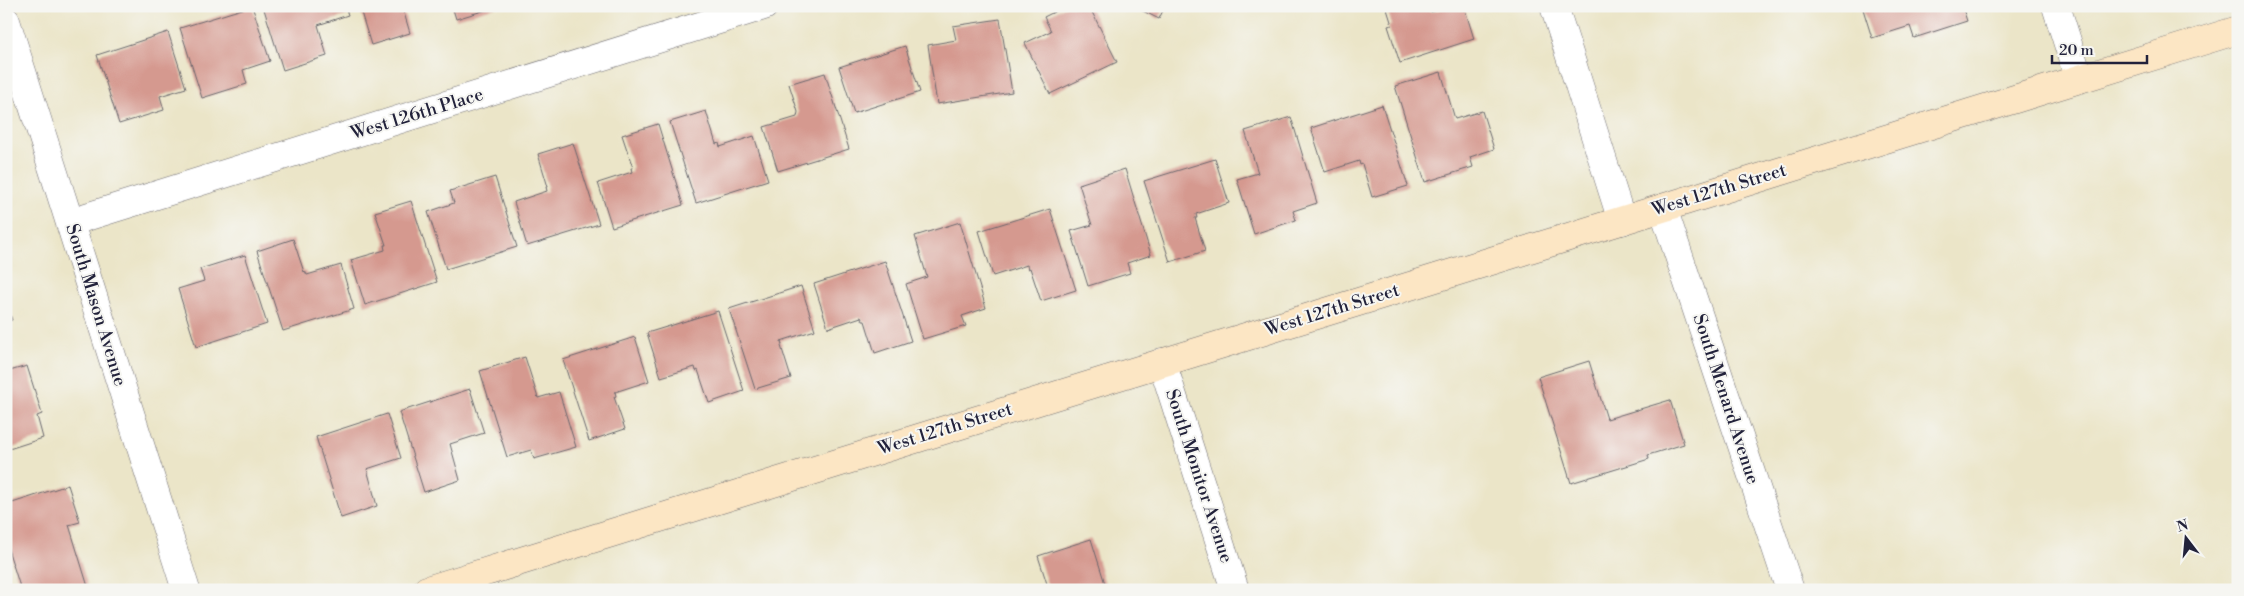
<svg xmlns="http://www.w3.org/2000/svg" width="2244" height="596" font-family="'Libre Bodoni',serif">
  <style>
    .building { fill: #d5998f }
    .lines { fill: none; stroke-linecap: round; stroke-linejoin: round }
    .minor-casing { stroke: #68666c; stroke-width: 29 }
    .secondary-casing { stroke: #68666c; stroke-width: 29 }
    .minor { stroke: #fff; stroke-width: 28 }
    .secondary { stroke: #fce6c4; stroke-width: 28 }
    .labels { text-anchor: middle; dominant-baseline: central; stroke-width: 4; stroke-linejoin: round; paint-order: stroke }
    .street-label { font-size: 18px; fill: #22223b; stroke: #f6f6f2 }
  </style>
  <rect width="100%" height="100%" fill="#f6f6f2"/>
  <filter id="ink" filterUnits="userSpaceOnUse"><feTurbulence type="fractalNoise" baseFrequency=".02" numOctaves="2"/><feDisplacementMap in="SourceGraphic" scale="10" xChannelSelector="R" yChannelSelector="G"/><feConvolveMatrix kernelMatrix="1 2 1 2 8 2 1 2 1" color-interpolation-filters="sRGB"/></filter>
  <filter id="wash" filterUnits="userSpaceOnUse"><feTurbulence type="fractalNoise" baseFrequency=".0096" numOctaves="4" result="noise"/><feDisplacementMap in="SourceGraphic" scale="20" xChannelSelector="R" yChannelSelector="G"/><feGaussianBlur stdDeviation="1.12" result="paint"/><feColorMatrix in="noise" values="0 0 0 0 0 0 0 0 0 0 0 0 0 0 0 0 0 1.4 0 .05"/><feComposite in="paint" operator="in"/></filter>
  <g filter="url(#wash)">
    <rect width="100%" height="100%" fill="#ebe5c8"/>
    <g id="blocks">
      <path class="building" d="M252,6l18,55 -27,9 4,14 -45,14 -22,-70z
        M263,6h82l3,9 -30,10 9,31 -44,14z
        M359,6h43l8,27 -39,12z
        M452,6h44v1l-40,12z
        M1066,6h23l28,56 -67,32 -25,-51 26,-12 -7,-14z
        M1133,6h32l-6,13z
        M1386,6h43l2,6 20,-6h13l10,33 -74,24 -12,-37 4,-1z
        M1862,6h100l5,15 -53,17 -4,-12 -38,12z
        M1000,19l12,73 -75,12 -9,-59 28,-5 -3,-14z
        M168,32l18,56 -26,8 4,14 -45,14 -22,-69z
        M905,46l15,46 -66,21 -15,-46z
        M1441,72l14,47 27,-8 12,38 -24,8 3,10 -48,15 -30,-96z
        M825,73l24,76 -71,22 -14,-44 33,-10 1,-5 -9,-28z
        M1382,105l26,81 -36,11 -10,-33 -2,1 -1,-4 -34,11 -14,-44z
        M706,111l10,33 3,-1 1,4 34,-11 14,44 -72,23 -26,-81z
        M1291,117l26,86 -24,8 3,9 -42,14 -17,-55 21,-6 -13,-42z
        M658,124l25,81 -71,22 -14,-44 34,-11 -1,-4h2l-11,-33z
        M573,143l26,81 -72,22 -13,-44 33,-11 -1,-4h2l-10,-33z
        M1215,159l14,44 -33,11 1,4h-2l10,33 -35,11 -26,-81z
        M1125,169l26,86 -24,8 3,10 -42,13 -17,-55 21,-6 -13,-41z
        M495,177l22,70 -71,22 -18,-57 26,-9 -4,-12z
        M411,201l26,81 -72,23 -14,-45 34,-10 -1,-5h2l-11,-33z
        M1050,209l26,81 -35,11 -11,-33 -2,1 -1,-4 -34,11 -14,-45z
        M960,222l26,86 -24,8 4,10 -43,13 -17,-55 21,-7 -12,-41z
        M293,239l11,33 1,-1 2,4 34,-10 13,44 -71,22 -26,-80z
        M245,255l22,69 -71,23 -18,-58 26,-8 -4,-12z
        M885,261l26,80 -36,12 -10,-32h-2l-2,-4 -33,11 -14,-44z
        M801,286l14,44 -34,11 1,4 -1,1 10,32 -36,11 -26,-80z
        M6,303l6,17 -6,2z
        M718,311l26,80 -35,12 -11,-33 -2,1 -1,-4 -34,10 -14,-44z
        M635,337l14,44 -34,11 1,4 -2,1 11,32 -36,12 -26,-81z
        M525,357l13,41 21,-6 17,55 -42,12 -3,-9 -24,7 -27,-86z
        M1589,361l18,58 63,-19 14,44 -36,11 1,4 -78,24 -33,-106z
        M27,366l15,48 -5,2 6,22 -37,12v-78z
        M470,389l14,44 -34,11 10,36 -36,12 -25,-80z
        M387,414l14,44 -34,11 10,37 -36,12 -25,-81z
        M68,485l12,37 -11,3 20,65h-68l-15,-47v-38z
        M1091,539l16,51h-58l-11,-34z"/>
    </g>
  </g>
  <g filter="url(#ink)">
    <use href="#blocks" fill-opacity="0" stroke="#68666c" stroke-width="1"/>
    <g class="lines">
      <defs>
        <path id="minor" d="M1554,6l68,215
          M2056,6l23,73
          M6,21l180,569
          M1663,208l127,382
          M70,222l694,-216
          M1162,362l73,228"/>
        <path id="secondary" d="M427,590l1811,-560"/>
      </defs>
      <use href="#minor" class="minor-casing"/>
      <use href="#secondary" class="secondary-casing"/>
      <use href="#minor" class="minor"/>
      <use href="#secondary" class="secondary"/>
    </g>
  </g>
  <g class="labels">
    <g class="street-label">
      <text transform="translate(417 114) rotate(-17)">West 126th Place</text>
      <text transform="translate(1719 190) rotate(-17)">West 127th Street</text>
      <text transform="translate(96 305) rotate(73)">South Mason Avenue</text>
      <text transform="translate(1332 310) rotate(-17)">West 127th Street</text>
      <text transform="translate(1726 399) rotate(72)">South Menard Avenue</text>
      <text transform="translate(945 429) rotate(-17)">West 127th Street</text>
      <text transform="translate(1199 476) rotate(72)">South Monitor Avenue</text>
    </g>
  </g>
  <rect width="2244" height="596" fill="none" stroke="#f6f6f2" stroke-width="25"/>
  <g transform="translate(2186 538) rotate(344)" stroke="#f6f6f2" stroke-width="4" paint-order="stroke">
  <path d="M0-4L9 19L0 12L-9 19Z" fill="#22223b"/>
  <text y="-8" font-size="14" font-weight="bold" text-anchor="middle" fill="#22223b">N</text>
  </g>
  <path d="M2052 55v8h95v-8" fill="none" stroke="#22223b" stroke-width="2.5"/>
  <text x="2059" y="55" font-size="15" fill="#22223b" stroke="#f6f6f2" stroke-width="4" paint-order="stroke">20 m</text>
</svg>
